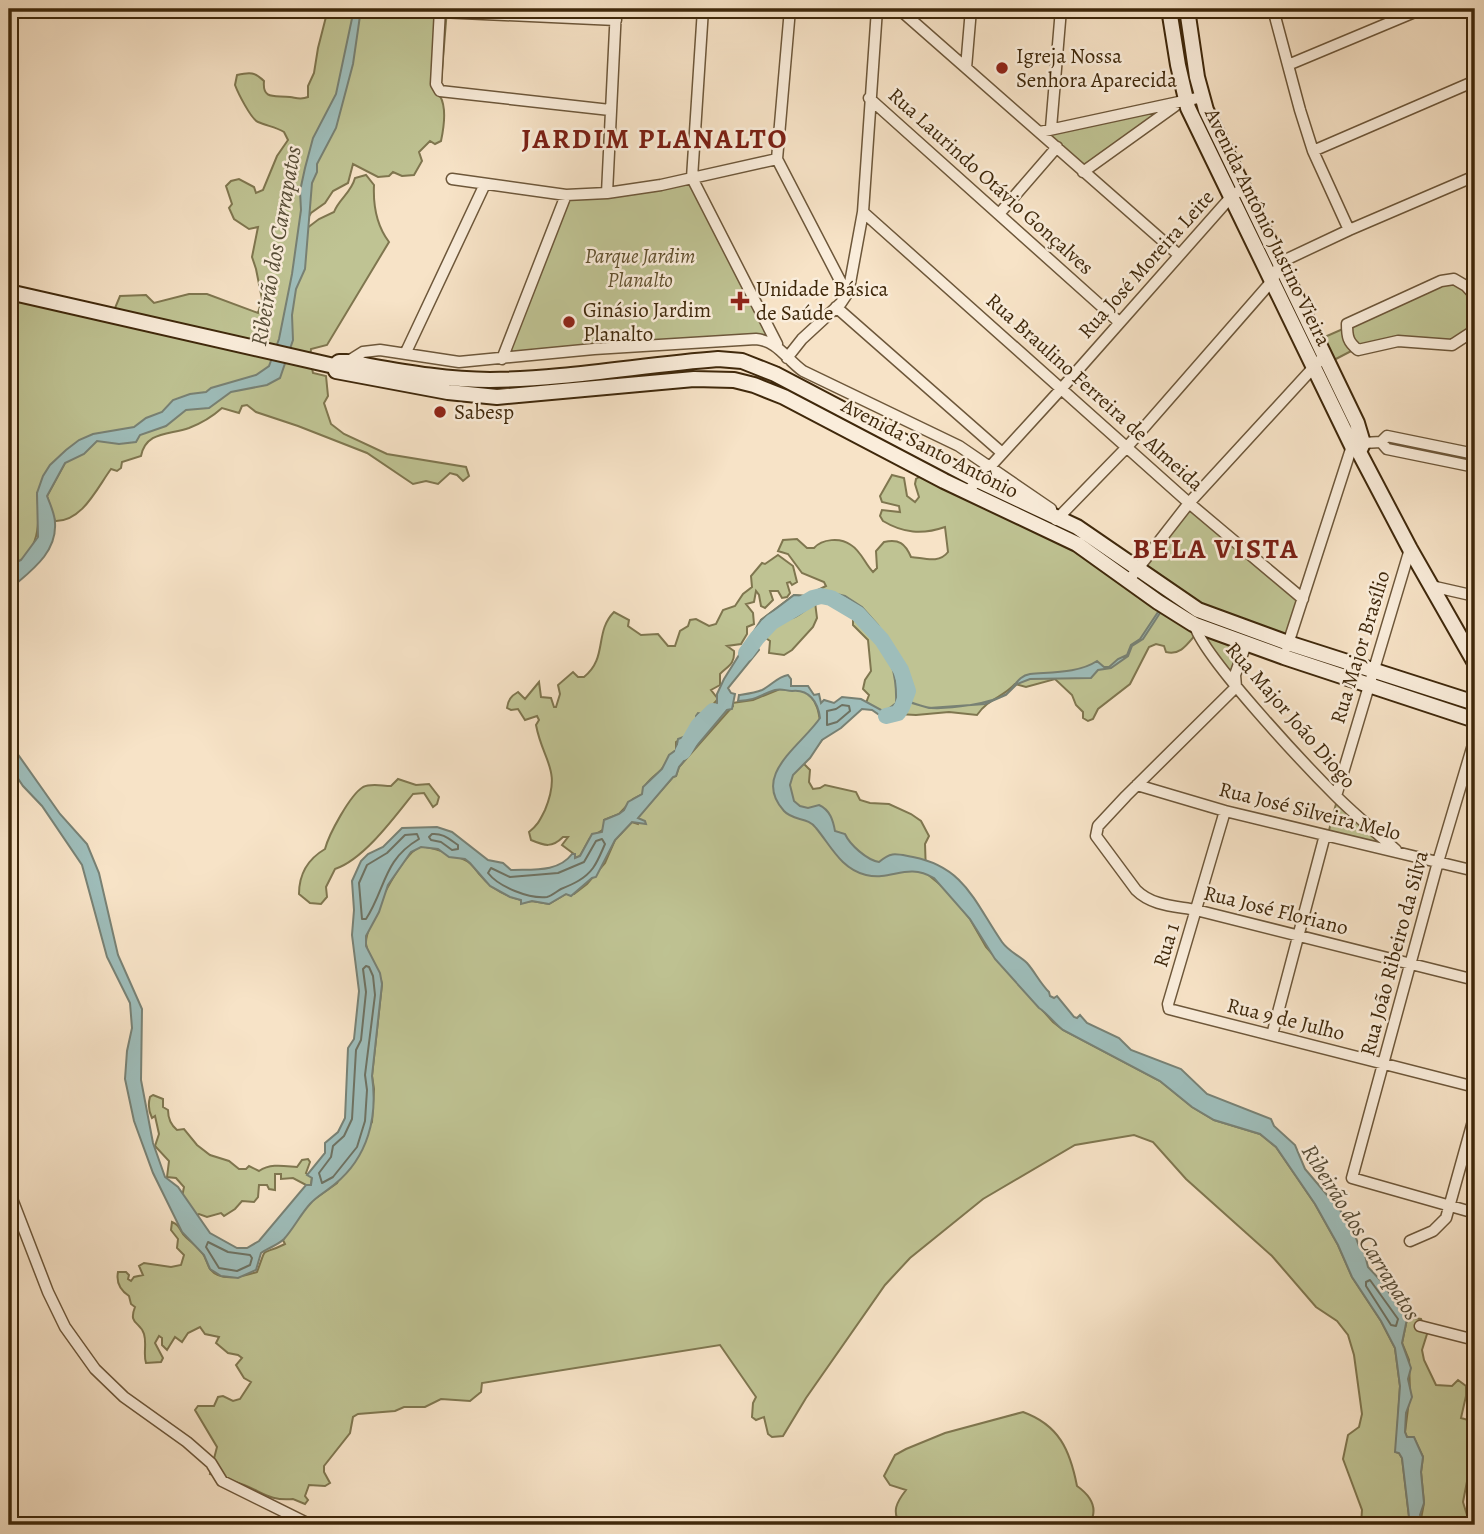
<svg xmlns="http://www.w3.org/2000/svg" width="1484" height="1534" font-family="Alegreya,serif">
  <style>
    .green { fill: #bfc393; stroke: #7f764f; stroke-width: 2 }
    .water { fill: #9ebdba; stroke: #788174; stroke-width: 2 }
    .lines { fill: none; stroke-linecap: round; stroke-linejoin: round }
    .shore { stroke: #6e7262; stroke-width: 2 }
    .river { stroke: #9ebdba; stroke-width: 16 }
    .street-casing { stroke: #6d573a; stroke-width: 13 }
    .secondary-casing { stroke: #3f280b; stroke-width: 18 }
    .street { stroke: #faeddb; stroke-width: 10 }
    .secondary { stroke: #faeddb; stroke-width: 14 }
    .poi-dot { fill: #8f2418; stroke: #faeddb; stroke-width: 2.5 }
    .labels { text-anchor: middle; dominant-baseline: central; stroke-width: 5; stroke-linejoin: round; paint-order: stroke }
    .poi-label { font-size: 21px; fill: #3f280b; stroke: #faeddb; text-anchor: start }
    .street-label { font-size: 21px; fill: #3f280b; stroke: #faeddb }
    .park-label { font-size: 21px; font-style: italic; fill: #5f4f2d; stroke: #faeddb }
    .water-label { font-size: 23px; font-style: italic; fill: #574d37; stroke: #faeddb }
    .district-label { font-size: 28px; font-weight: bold; letter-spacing: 2px; fill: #7a1f14; stroke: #faeddb }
  </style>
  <rect width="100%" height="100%" fill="#f7e3c7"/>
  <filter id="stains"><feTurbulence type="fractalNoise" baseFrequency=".00286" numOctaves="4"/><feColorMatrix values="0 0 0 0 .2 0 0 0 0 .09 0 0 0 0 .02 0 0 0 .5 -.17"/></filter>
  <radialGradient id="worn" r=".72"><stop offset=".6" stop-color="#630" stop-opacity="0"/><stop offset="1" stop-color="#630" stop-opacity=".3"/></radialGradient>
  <path class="green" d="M328,9h119l-7,87c7,12 4,31 1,45l-6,3 -5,-3 -11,11 3,9 -8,14 -12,1 -9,-4 -4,4 -11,1 -25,-13 -5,19 -15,8 -8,12 -14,10 -13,22 21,-16 15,-7c5,-13 17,-19 21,-34l11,-3 8,10c-1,21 3,41 15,57l-62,103 -16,4 -1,10 3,14 13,3 2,20 -4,7 7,21 13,10 43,20 79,13 3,9 -6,5 -6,-6 -7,-2 -12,11 -12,-3 -13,3 -46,-31 -69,-27 -42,-14 -9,-7 -5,1 -3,7 -17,-5c-10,9 -20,15 -33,20 -20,7 -43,3 -48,28l-19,6 -1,6 -4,3 -6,-2c-14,19 -29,53 -56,52l-8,-25 18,-33 -28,30c3,28 4,62 -28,73v-270l104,17 7,-17 26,-1 8,8 35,-9h18l51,19 4,-14 -6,-30 -4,-12 6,-30 -9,2 -15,-10 -5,-11 3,-4 -6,-18 5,-5 8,-2 15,8 2,6 7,-3 14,-34 11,-16 -4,-8c-8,-5 -17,-6 -26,-10 -7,-3 -20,-29 -23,-37l2,-10c13,-3 18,-3 27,6 -2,20 12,14 26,16 7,1 11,3 18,0v-11l6,-13 4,-25z
    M1174,107l-91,59 -38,-36z
    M691,181l82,159 -267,17 62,-159z
    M1452,281l23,17v31l-22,13 -38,-2 -58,8 -27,14 -10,-23z
    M892,475l12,3 3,18 8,6 4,-5 -4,-13 1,-5 5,-3 140,59 88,61 8,-13 -20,-15 52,-65 114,96 -15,44 -84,-30 -4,14 46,17 -10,43 -39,-54c-9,10 -16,23 -31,19l-2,-6 -8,-2 -7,3 -19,37 -32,25 -5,10 -5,2 -5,-3v-6l-7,-7 -4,-10 -17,-16 -29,8 -11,-3c-13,14 -26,14 -38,31l-28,-3 -33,3 -19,-1 -17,-4 -14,-7 3,-8 -6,-6 2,-9 6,-9 -3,-31 -15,-15v-14l-22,-13 -10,-2 -6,6 2,16 -4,9 -21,23 -8,5 -15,-2 1,-12 -10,-7 1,-14 33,-25 12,1 20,-10 -2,-4 -22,-9 -14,-19 -10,-3 5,-11 14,-1 10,9h7c8,-9 26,-11 37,-3 10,6 14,19 22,27l4,-4 -1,-17 8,-9c15,-3 21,1 27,15 13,1 28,7 37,-5l-3,-25c-23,8 -42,6 -62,-6l-3,-5 2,-6 18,2 -1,-6 -17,-4 -2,-6z
    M778,555l15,11 4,16 -5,3 -2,-3 -3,1 3,10 -3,4 -5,1 -4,-7h-8l3,9 -8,8 -4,-2 -2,-11 -3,-4 -2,11 -8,2 7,9 1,11 -7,3v7l-6,10 -14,2 7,5c1,13 -6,15 -14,23v11l-9,5 7,9 -21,23 2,11 -13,3 -10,6v8c-8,6 -9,13 -15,20 -8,8 -17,12 -18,24l-10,5 -14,15 -15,6v9l-14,9 -10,18 -5,2 -1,-4 -12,-9 6,-8h-5c-11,11 -18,9 -32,3l-2,-8c9,-7 11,-12 16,-22 17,-41 -2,-48 -9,-85l3,-5 -2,-4 -12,4 -7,-11 -7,1 -4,-2c1,-8 4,-12 11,-16l7,7 14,-17 2,15 10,1 3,9h2l4,-13 -2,-9 15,-13 5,5h6c24,-19 10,-45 30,-65l15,8 -1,6 13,9 17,-1 10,12h7l5,-15 8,-5 2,-6 6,-1 13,7 7,-2 7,-14 12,-4 8,-12 9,-7 -1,-11 11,-13 3,1z
    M780,689c7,1 16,-1 22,1 19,8 18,33 20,50l-18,24 6,6 -1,12 4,7 7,-1 5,-3 31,7 4,8 10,3 19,1 22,10 10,7 8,15 -4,8 1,29 22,18 22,28 16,28 67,75 10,8 97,51 32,26 22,13 46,14 16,13 39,57 23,41 14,32 29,44 14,27 5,38 -4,66 3,1 3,5 8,67h-49l1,-15 -19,-51 5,-24 11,-8 3,-13 -8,-59 -6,-20 -11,-14 -21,-14 -44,-51 -86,-77 -33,-37 -19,-7 -59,10 -92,54 -73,59 -25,27 -79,113 -23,38 -11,1 -4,-3 -4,-17 -8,3 -4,-3 1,-14 3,-6 -36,-52 -238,38 -1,9 -11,9 -29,-2 -16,8h-21l-9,4 -37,3 -5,3 -3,16 -26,33v6l6,11 -5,3 -16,-1 -4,11 3,4 -3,4 -12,-5c-23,2 -29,-6 -49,-14 -11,-4 -23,-8 -34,-11l7,-27 -22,-37 3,-4h16l4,-9 5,-1 10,5 7,-2 11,-17 -7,-4 -8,-13 6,-7 -4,-3 -10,-2 -12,-10 3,-6 -14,-3 -5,-7 -12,6 -6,9 -7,-5 -8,13 -5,-5v-7l-3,-2 -4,7 8,15 -2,4 -15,1c-3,-9 1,-19 -2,-29 -4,-13 -16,-9 -9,-27l-4,-3 -2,-8c-9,-6 -13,-14 -11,-24h8l3,3 -1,4 3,2 3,-4 9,-2 -4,-9 5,-3 27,4 10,-2 3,-10 -7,-7 1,-9 -7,-9 1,-8c7,3 7,6 11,12 6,7 14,11 20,20 3,4 4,10 7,15 11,14 33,7 47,3 11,-29 2,-15 28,-28l-2,-4 14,-22 15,-17 25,-18 35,-61 2,-33 -2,-13 10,-92c-3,-15 -14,-26 -16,-40 -2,-16 36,-92 54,-97 7,-2 37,9 45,13 7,3 11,10 15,15 11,14 25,21 41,25v3l11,-2 17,3 17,-10h8l13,-10 18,-21 10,-23 17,-18 6,2 2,-4 -3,-2 36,-41 3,-1 3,-9 54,-61 -1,-3 21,-3z
    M398,779l18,6 13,-1 10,13 -2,7 -4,3 -9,-14 -11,1c-19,24 -50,66 -78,75l-9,18 1,10 -6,7 -11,-1 -11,-9c0,-19 9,-35 26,-45 4,-15 25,-54 38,-62 8,-4 19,-1 28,-1z
    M1337,800l54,49 -63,-15z
    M153,1095l10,4v8l5,3c0,7 3,15 9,20l7,-1 13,16 13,10 19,6 10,8h7l3,-3 10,5c12,-8 25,-5 38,-4l5,-7 6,-1 2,3 -4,11 6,4 -1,8h-5l-13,-7 -12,1v-5h-6v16l-6,-1 -2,-4h-8l-1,12 -4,5 -12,-1 -7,8 -11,7 -3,-3 -14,4 -8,-3 -6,3 -13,-10 4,-20 -8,-9 -9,-1 2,-16 -14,-15 4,-12 -4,-18 -3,2c-3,-6 -4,-14 -2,-21z
    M1414,1318l7,1 6,15 -5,16 2,10 12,25 16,1 6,-6 8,6v10l-5,22 14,4v44l-6,5 -6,31 7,23h-40l-1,-4 -8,-2 3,-16 -3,-31 2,-15 -9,-19 -7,-1 -2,-5 5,-39 -1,-33 -7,-17 5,-24z
    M1023,1412c36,13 47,38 54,74 14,10 22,23 12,39h-189c-8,-14 -4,-22 6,-35l-16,-5 -6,-9 11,-21 11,-6 39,-16z"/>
  <path class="water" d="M354,9h7l-8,55 -17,64 -19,36v8l-5,11 -7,86 -9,20 -4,26 1,25 -13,38 -13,7 -36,7 -22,16 -23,2 -20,16 -26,9 -4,7 -17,2 -22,-3 -13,13 -19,9 -18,33c3,8 8,18 8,27 2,31 -26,49 -46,67v-24l12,-6 17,-23 -1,-44 6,-17 7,-11 16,-15 13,-10 14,-6 41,-7 12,-9 16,-6 11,-12 17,-6 16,-2 5,-4 45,-13 13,-9 10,-27 13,-65 9,-64 -1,-19 5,-23 8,-30 23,-44z
    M820,590l25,6 17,11 16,18 11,19 18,25 1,22 -3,9c8,3 18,7 26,8 19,1 59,-4 75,-14 9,-6 11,-18 24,-20 22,-2 49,-1 67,-13l7,6h5l9,-8 9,-4 4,-10 9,-6 22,-33 2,1 -21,32 -11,7 -4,10 -17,12 -13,2 -7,8 -61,1 -13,5 -11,11 -21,9 -56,4 -24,-7 -9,16 -8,4 -16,-11 -10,-1 -21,19 -19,12 -12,18 -17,17 -3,10 4,16 6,5 8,2 11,-3c11,5 14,15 16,26l10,3c5,11 22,26 34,28 13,-11 17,-8 34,-5 52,10 62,46 89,85 7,10 17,13 25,21 8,9 13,20 22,29l1,4 4,2 3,-2 17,21 3,1 3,-3 7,8 32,15 12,12 50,19 26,25 64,25 3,7 21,19 10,24 45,53 9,24 5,5 4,16 13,14 26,38 -5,24 9,25 -3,11 4,18 -6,16 -1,19 2,5h7l9,20 -2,15 3,31 -4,12 4,5 5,1 1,4h-20l-8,-67 -3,-5 -4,-1 5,-66 -5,-38 -14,-27 -29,-44 -14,-32 -23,-41 -39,-57 -16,-13 -46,-14 -22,-13 -32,-26 -97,-51c-9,-7 -15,-16 -24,-22l-44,-49 -25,-40 -36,-41c-28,-16 -41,3 -68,-3 -25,-6 -35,-29 -50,-47 -8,-11 -23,-7 -32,-17 -33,-36 17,-65 36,-93 -2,-16 -11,-29 -28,-27 -6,0 -10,-3 -17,-1 -16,5 -17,10 -37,11l1,-6c7,-1 16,-2 23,-5 10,-5 15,-13 26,-15l3,4v7h17l6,9 5,-1 2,9 3,-3 10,3 8,-6 19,2 20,11h6l9,-7c2,-48 -25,-95 -75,-107 -8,8 -16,16 -26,21 -17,7 -32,2 -40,26l4,7 -31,38 3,5 4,1 -3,15 -5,1 -48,57 -3,9 -3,1 -35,41 7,3 1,3 -14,-2 -17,18 -19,37 -4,1 -21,18 -5,-2 -17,10 -17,-3 -11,3v-4l-11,-3 -20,-11 -20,-23 -5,-4 -16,-2 -11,-8 -17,-2 -10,5 -23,33 -9,27 -13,24v10l14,27 2,11 -10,92c6,41 -4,81 -37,108 -8,7 -18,12 -25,20 -10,11 -16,24 -26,35 -6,6 -16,9 -23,14l-5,17 -18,8 -17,-2 -11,-7 -6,-14 -22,-23 -29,-59 -19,-52 -9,-42 2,-28 5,-23 -2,-25 -23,-46 -25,-92 -40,-59 -19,-20 -14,-21v-57l4,11 -2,14 6,20 43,61 27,30 12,29 19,82 24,54 -1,71 12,63 12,34 13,10 32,46 27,15h10l12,-7 47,-56h5l1,-7 -5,-3 18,-22v-10l13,-11 7,-14 3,-70 6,-9 5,-48 -7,-56 2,-25 -2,-29 9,-20 7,-7 15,-7 19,-19 35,-1 15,5 36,28 15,3 8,7c20,-1 47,3 61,-16h3v4l5,-2 12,-22 10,-2 2,-12 15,-6 5,-4 4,-8 14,-8 1,-7 19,-18 7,-14 7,-5 2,-11 8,-3 2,-4 9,3 2,-2 -3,-17 2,-3 7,1 12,-11v-9l7,-15 37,-59 33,-25 12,1z"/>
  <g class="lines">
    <path class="shore" d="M842,705l7,1 1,5 -13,11 -10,3v-14l9,-2z
      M417,834l2,5c-36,21 -33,49 -53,80h-4l-3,-36 8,-18 20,-12 18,-18z
      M432,834c11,-1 17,5 26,11v4l-6,1 -11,-8 -10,-2 -2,-3z
      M602,839l3,5c-4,9 -7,17 -12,24 -8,11 -20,16 -32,21 -4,2 -9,7 -14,8 -18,2 -48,-10 -59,-24l3,-5 19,9 48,-4 26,-11 12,-21z
      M366,966l3,1 4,9 2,19 -10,80 2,15 -2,31 -8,26 -24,30 -11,6 -3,-10 12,-16 2,-11 11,-10 8,-17 4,-69 5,-10 5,-48 -3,-23z
      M208,1242l20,10 22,3 2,3 -2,7 -13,6 -18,-3 -13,-21z
      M1370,1280l28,39 -2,7 -5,-1 -25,-39v-4z"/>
    <path class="river" d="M746,653l11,-15 15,-16 41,-24 8,-2 10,2 27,16 24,26 19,30 7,21 -6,16 -4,6 -12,3
      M683,752l15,-26 15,-15"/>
    <defs>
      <path id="street" d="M440,9l-4,75 4,7 170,19
        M703,9l-11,169 85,166
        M899,9l280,246
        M1273,9l27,101 13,41 36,79
        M440,12l176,8
        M1288,65l134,-56
        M966,68l5,-59
        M869,98l250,224
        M1051,128l10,-119
        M1040,132l162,-35
        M1313,151l162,-70
        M777,159l70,135
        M777,159l13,-150
        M1083,172l92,-66
        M452,179l114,16 41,-2 54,-8 116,-26
        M607,193l9,-184
        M863,212l326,291 114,96
        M999,214l58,-67
        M1475,296l-9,-10 -12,-7 -13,2 -94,43c0,13 1,18 11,26l40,-9 54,4 23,-15
        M836,307l165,145
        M406,352l79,-168
        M787,358l15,-19 39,-36 6,-9 3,-11 13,-71 14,-203
        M502,359l64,-164
        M347,362l16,-10 17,-2 79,12 135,-13 162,-10c22,2 30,20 47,32l156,75 92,63
        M1381,442l6,7 88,18
        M967,492l95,-104 168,-190 13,-10
        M1056,520l71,-73 145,-166 9,-19 68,-32 126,-54
        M1129,580l60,-77 135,-147
        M1431,586l44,10
        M1194,622c2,28 116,148 142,174 19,19 40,36 60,54
        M1246,644l-11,31 1,12 -110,109 -28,30 -2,10 40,54c16,16 39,16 60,20l279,70
        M1287,647l64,-198 12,-6 18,-1 6,-6 88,18
        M1475,738l-37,124 -86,316 123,35
        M1137,785l88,26 250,60
        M1336,796l74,-247
        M1225,811l-57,193 1,5 306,78
        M1272,1035l53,-200
        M9,1191l39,101 17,35 30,42 29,28 63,45 24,21 11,18 89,44
        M1410,1241l23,-10 13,-13 29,-104
        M1420,1326l55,14"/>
      <path id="secondary" d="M1169,9l9,56 10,43 164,338 7,6 51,97 65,114
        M1187,9l10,68 9,33 151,313 6,20 -4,9
        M9,292l325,74 5,-4h8c47,8 95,18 143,18 76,-1 152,-15 228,-21l24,2 33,13 202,106 100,47 121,83 90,33 187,60
        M334,366l2,5 112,21 49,5 197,-18 40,1 20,5 30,12 160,84 133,63 81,58 35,22 91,33 191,63"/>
    </defs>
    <use href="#street" class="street-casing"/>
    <use href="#secondary" class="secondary-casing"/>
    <use href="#street" class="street"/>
    <use href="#secondary" class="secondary"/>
  </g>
  <g class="poi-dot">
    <circle cx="1002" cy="68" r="7"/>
    <path d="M736.5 290.5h7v7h7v7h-7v7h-7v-7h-7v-7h7z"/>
    <circle cx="569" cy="322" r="7"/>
    <circle cx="440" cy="412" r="7"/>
  </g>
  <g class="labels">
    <g class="poi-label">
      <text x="1016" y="56">Igreja Nossa<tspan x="1016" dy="24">Senhora Aparecida</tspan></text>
      <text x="756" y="289">Unidade Básica<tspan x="756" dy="24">de Saúde</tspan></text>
      <text x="583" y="310">Ginásio Jardim<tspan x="583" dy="24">Planalto</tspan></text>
      <text x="454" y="412">Sabesp</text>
    </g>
    <g class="street-label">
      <text transform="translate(991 181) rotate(42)">Rua Laurindo Otávio Gonçalves</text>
      <text transform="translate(1268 227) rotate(64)">Avenida Antônio Justino Vieira</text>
      <text transform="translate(1146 264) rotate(-48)">Rua José Moreira Leite</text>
      <text transform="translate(1095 392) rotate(42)">Rua Braulino Ferreira de Almeida</text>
      <text transform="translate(930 448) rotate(27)">Avenida Santo Antônio</text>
      <text transform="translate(1360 647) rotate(-73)">Rua Major Brasílio</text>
      <text transform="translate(1291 715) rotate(49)">Rua Major João Diogo</text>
      <text transform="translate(1310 811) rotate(14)">Rua José Silveira Melo</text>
      <text transform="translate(1276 910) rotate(14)">Rua José Floriano</text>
      <text transform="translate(1166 945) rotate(-73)">Rua 1</text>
      <text transform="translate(1394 953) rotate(-75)">Rua João Ribeiro da Silva</text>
      <text transform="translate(1286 1019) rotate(14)">Rua 9 de Julho</text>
    </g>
    <g class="park-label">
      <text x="640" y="256">Parque Jardim<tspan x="640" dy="24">Planalto</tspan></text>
    </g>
    <g class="water-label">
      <text transform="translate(276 246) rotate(-80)">Ribeirão dos Carrapatos</text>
      <text transform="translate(1361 1232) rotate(58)">Ribeirão dos Carrapatos</text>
    </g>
    <g class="district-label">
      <text x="655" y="139">JARDIM PLANALTO</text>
      <text x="1216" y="549">BELA VISTA</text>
    </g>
  </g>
  <rect width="1484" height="1534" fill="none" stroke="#f7e3c7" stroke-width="35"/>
  <rect x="10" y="10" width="1463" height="1513" fill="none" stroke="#3f280b" stroke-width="3.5"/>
  <rect x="18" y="18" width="1449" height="1499" fill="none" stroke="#3f280b" stroke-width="2"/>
  <rect width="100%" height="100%" filter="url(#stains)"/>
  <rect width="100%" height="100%" fill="url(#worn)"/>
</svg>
